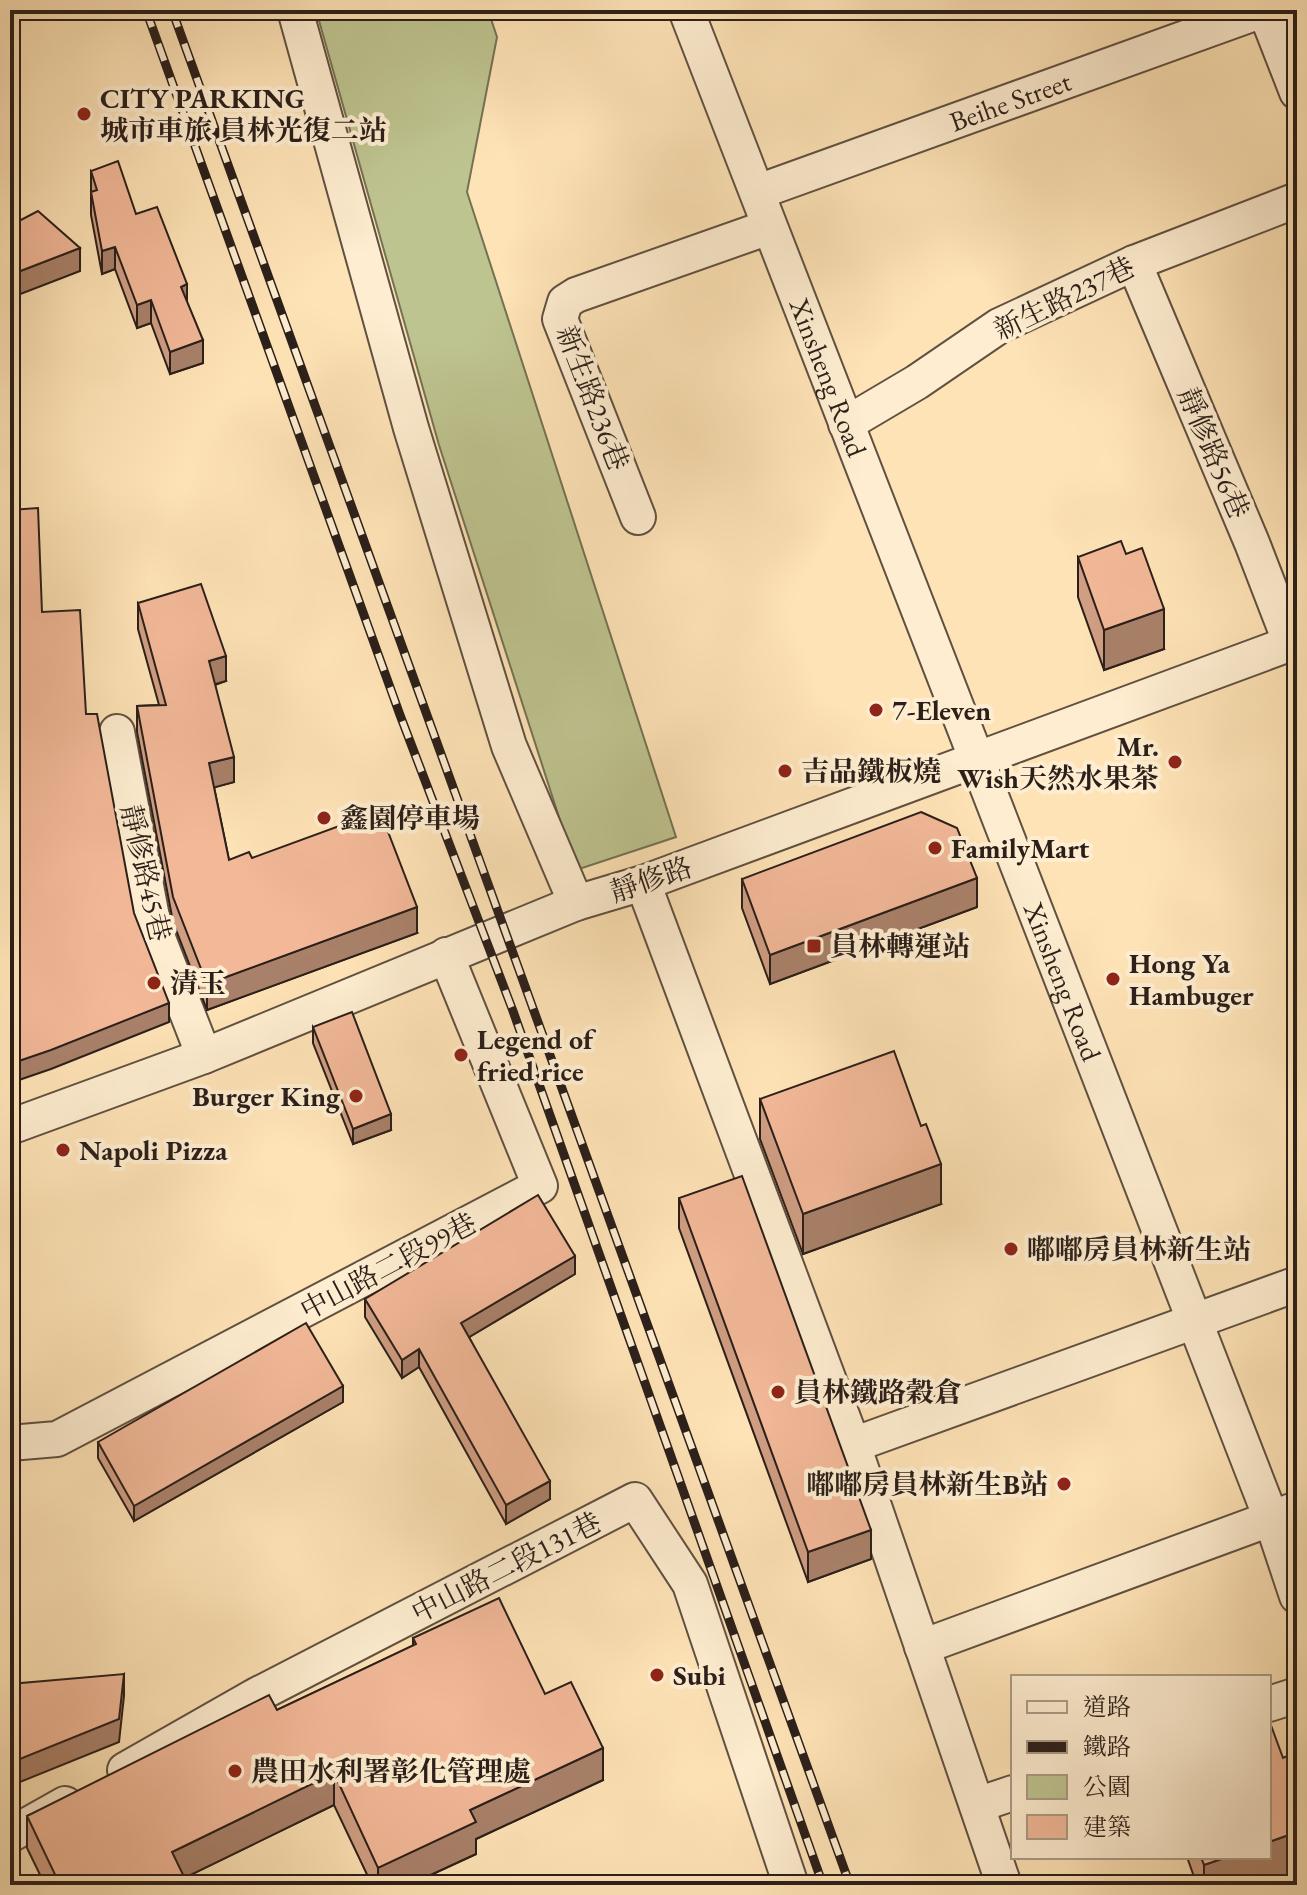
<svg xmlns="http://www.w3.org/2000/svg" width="1307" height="1895" font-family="'EB Garamond','Noto Serif TC',serif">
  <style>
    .green { fill: #bec490; stroke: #747255; stroke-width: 2 }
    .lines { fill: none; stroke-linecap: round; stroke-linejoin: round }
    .minor-casing { stroke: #605041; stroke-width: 38 }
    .minor { stroke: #feedd0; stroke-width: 34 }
    .rail-casing { stroke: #2b1f1a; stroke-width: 9 }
    .rail { stroke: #feedd0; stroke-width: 6; stroke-dasharray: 18; stroke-linecap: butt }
    .wall { fill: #d09e83; stroke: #2b1f1a; stroke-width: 2 }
    .shaded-wall { fill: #a9816a; stroke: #2b1f1a; stroke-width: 2 }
    .building { fill: #f2b898; stroke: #2b1f1a; stroke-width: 2 }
    .poi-dot { fill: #8f2418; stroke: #feedd0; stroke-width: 3 }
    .labels { text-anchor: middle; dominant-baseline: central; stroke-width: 8; stroke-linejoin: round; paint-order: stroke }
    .poi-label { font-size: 28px; font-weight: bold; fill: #2b1f1a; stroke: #feedd0; text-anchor: start }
    .street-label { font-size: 28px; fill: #2b1f1a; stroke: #feedd0 }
  </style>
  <rect width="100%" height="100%" fill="#fee3b6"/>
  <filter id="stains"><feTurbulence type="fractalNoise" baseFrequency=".0025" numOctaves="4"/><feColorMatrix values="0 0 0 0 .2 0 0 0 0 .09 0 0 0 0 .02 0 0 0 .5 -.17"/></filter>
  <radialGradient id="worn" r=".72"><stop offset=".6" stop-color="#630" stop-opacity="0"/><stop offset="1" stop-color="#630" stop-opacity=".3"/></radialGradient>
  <path class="green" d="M316,10h172l9,27 -30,155 209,645 -100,33 -137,-425z"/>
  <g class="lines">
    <defs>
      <g id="minor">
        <path d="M295,10l116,418 98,318 67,157"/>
        <path id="s1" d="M686,10l585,1508 26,78"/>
        <path d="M1265,10l32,82"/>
        <path id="s2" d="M758,192l505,-182"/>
        <path d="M1134,263l118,280 39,101"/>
        <path d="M846,424l71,-42 82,-56 135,-63 163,-63"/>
        <path d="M638,517l-78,-198 5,-17 11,-7 193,-68"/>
        <path d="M117,732l37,196 50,128"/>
        <path d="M643,883l210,562 151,440"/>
        <path d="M10,1127l194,-71 372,-153 67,-20 654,-242"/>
        <path d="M10,1443l47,-4 483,-253 -94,-231"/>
        <path d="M853,1445l444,-161"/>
        <path d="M922,1647l375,-138"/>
        <path d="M1269,1704l28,-9"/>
        <path d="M125,1770l130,-74 380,-196 55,84 101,301"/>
        <path d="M977,1805l36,-12"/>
        <path d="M10,1835l55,-31"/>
      </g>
    </defs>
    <use href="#minor" class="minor-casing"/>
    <use href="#minor" class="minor"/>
    <defs>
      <path id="rail" d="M146,10l254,705 113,296 310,874
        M172,10l678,1875"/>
    </defs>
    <use href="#rail" class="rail-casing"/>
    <use href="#rail" class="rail"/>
  </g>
  <path class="wall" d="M91,171l45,43 51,89 16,60 -33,11 -19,-51 -14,5 -22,-59 -13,5 -11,-59z
    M1078,557l86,92 -60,21 -26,-73z
    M138,603l88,78 -11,4 19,97 -20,5 15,73 23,-2 165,75 -210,77 -34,-88 -36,-190v-26l22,-1 -21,-76z
    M742,879l235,28 -207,77 -28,-76z
    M313,1027l78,103 -38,14 -40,-101z
    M760,1099l181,105 -138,50 -43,-115z
    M679,1198l192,361 -63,23 -129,-354z
    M575,1274l-106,63 81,162 -44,25 -87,-157 -17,11 -37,-61v-18z
    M343,1402l-209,119 -36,-63v-16z
    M413,1638l132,56 58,86 -127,59v15l-67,31h-37l-38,-80 -150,73 4,7h-143l-18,-37v-32l250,-106 136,-64z
    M1297,1752v120l-36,13h-64l-10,-28h82l14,-99z"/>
  <path class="shaded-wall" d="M115,247v22l-13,5v-23z
    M80,248v23l-70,27v-23z
    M187,284v23l-6,-20z
    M151,300v23l-14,5v-23z
    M203,340v23l-33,11v-22z
    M1164,609v40l-60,21v-40z
    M226,656v25l-17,5v-25z
    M234,757v25l-25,7v-26z
    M977,878v29l-207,77v-29z
    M417,907v26l-210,77v-26z
    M169,1003v19l-118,47 -41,14v-19z
    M391,1114v16l-38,14v-15z
    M941,1164v40l-138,50v-40z
    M575,1256v18l-114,68v-19z
    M419,1349v18l-17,11v-18z
    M343,1386v16l-209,119v-15z
    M550,1481v18l-44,25v-19z
    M871,1530v29l-63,23v-30z
    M124,1674v22l-5,46 -109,44v-23z
    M603,1748v32l-127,59v15l-67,31h-31v-17l92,-58z
    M334,1773v32l-162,79v-32z
    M1297,1832v40l-36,13h-57v-20l23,-8h42v-15z"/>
  <path class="building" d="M118,161l18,53 21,-7 30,77 -6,3 22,53 -33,12 -19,-52 -14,5 -22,-58 -13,4 -11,-59 6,-2 -6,-19z
    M38,211l42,37 -70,27v-60l3,-2 4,9z
    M38,508l4,104 38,-2 6,104h11l37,199 35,90 -118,47 -41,14v-554z
    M1121,541l5,13 16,-6 22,61 -60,21 -26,-73z
    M201,584l25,72 -17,5 25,96 -25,6 20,97 20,-8 3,6 128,-47 37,96 -210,77 -34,-87 -36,-191 29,-1 -28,-102z
    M921,812l36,16 20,50 -207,77 -28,-76z
    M352,1012l39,102 -38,15 -40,-102z
    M894,1051l27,75 5,-2 15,40 -138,50 -43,-115z
    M742,1176l129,354 -63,22 -129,-354z
    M538,1195l37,61 -114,67 89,158 -44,24 -87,-156 -17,11 -37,-61z
    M306,1323l37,63 -209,120 -36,-64z
    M499,1598l46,96 26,-12 32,66 -133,62 6,12 -98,46 -44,-95 -162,79 16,33h-128l-33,-69 242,-121 8,15 139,-66 -3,-6z
    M124,1674l-5,45 -109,44v-79z
    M1269,1720l14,38 14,-6v80l-28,10z
    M1201,1857h26l-23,8z"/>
  <g class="poi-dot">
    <circle cx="84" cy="114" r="8"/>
    <circle cx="876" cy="710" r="8"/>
    <circle cx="1175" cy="762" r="8"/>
    <circle cx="785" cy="771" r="8"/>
    <circle cx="324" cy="818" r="8"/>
    <circle cx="935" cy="848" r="8"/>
    <rect x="806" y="938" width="16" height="16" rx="4"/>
    <circle cx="1113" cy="979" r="8"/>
    <circle cx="154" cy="983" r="8"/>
    <circle cx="461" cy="1055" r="8"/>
    <circle cx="356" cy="1096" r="8"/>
    <circle cx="63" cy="1150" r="8"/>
    <circle cx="1011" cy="1249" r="8"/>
    <circle cx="778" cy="1392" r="8"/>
    <circle cx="1064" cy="1484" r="8"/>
    <circle cx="657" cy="1675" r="8"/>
    <circle cx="235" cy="1771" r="8"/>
  </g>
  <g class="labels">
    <g class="poi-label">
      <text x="100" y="98">CITY PARKING<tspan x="100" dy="32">城市車旅 員林光復二站</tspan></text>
      <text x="892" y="710">7-Eleven</text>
      <text x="1159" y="746" text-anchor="end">Mr.<tspan x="1159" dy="32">Wish天然水果茶</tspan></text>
      <text x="801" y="771">吉品鐵板燒</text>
      <text x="340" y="818">鑫園停車場</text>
      <text x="951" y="848">FamilyMart</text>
      <text x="830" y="946">員林轉運站</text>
      <text x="1129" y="963">Hong Ya<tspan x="1129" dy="32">Hambuger</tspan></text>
      <text x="170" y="983">清玉</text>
      <text x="477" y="1039">Legend of<tspan x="477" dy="32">fried rice</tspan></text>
      <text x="340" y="1096" text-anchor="end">Burger King</text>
      <text x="79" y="1150">Napoli Pizza</text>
      <text x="1027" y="1249">嘟嘟房員林新生站</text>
      <text x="794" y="1392">員林鐵路穀倉</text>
      <text x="1048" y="1484" text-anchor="end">嘟嘟房員林新生B站</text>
      <text x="673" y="1675">Subi</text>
      <text x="251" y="1771">農田水利署彰化管理處</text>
    </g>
    <g class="street-label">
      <text stroke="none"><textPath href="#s2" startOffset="268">Beihe Street</textPath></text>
      <text transform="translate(1064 298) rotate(-26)">新生路237巷</text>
      <text stroke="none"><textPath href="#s1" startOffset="394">Xinsheng Road</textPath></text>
      <text transform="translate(593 398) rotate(69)">新生路236巷</text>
      <text transform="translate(1214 453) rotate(67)">靜修路56巷</text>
      <text transform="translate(146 873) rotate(77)">靜修路45巷</text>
      <text transform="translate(651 879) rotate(-19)">靜修路</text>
      <text stroke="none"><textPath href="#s1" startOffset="1042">Xinsheng Road</textPath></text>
      <text transform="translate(388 1266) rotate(-28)">中山路二段99巷</text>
      <text transform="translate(506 1567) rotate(-27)">中山路二段131巷</text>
    </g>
  </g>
  <rect width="1307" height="1895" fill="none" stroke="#fee3b6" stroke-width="40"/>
  <rect x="12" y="12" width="1283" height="1871" fill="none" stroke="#2b1f1a" stroke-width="4"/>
  <rect x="20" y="20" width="1267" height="1855" fill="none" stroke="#2b1f1a" stroke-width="2"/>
  <rect x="1011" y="1675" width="260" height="184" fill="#feedd0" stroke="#aa9b87" stroke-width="2"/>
  <rect x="1027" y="1701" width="40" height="12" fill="#feedd0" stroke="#aa9b87" stroke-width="2"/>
  <text x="1083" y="1715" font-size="24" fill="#2b1f1a">道路</text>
  <rect x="1027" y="1741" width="40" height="12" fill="#2b1f1a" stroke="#aa9b87" stroke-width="2"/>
  <text x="1083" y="1755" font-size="24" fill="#2b1f1a">鐵路</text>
  <rect x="1027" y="1775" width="40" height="24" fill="#bec490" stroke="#aa9b87" stroke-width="2"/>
  <text x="1083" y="1795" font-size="24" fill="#2b1f1a">公園</text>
  <rect x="1027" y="1815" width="40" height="24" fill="#f2b898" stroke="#aa9b87" stroke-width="2"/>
  <text x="1083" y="1835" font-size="24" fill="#2b1f1a">建築</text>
  <rect width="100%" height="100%" filter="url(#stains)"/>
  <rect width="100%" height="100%" fill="url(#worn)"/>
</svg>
